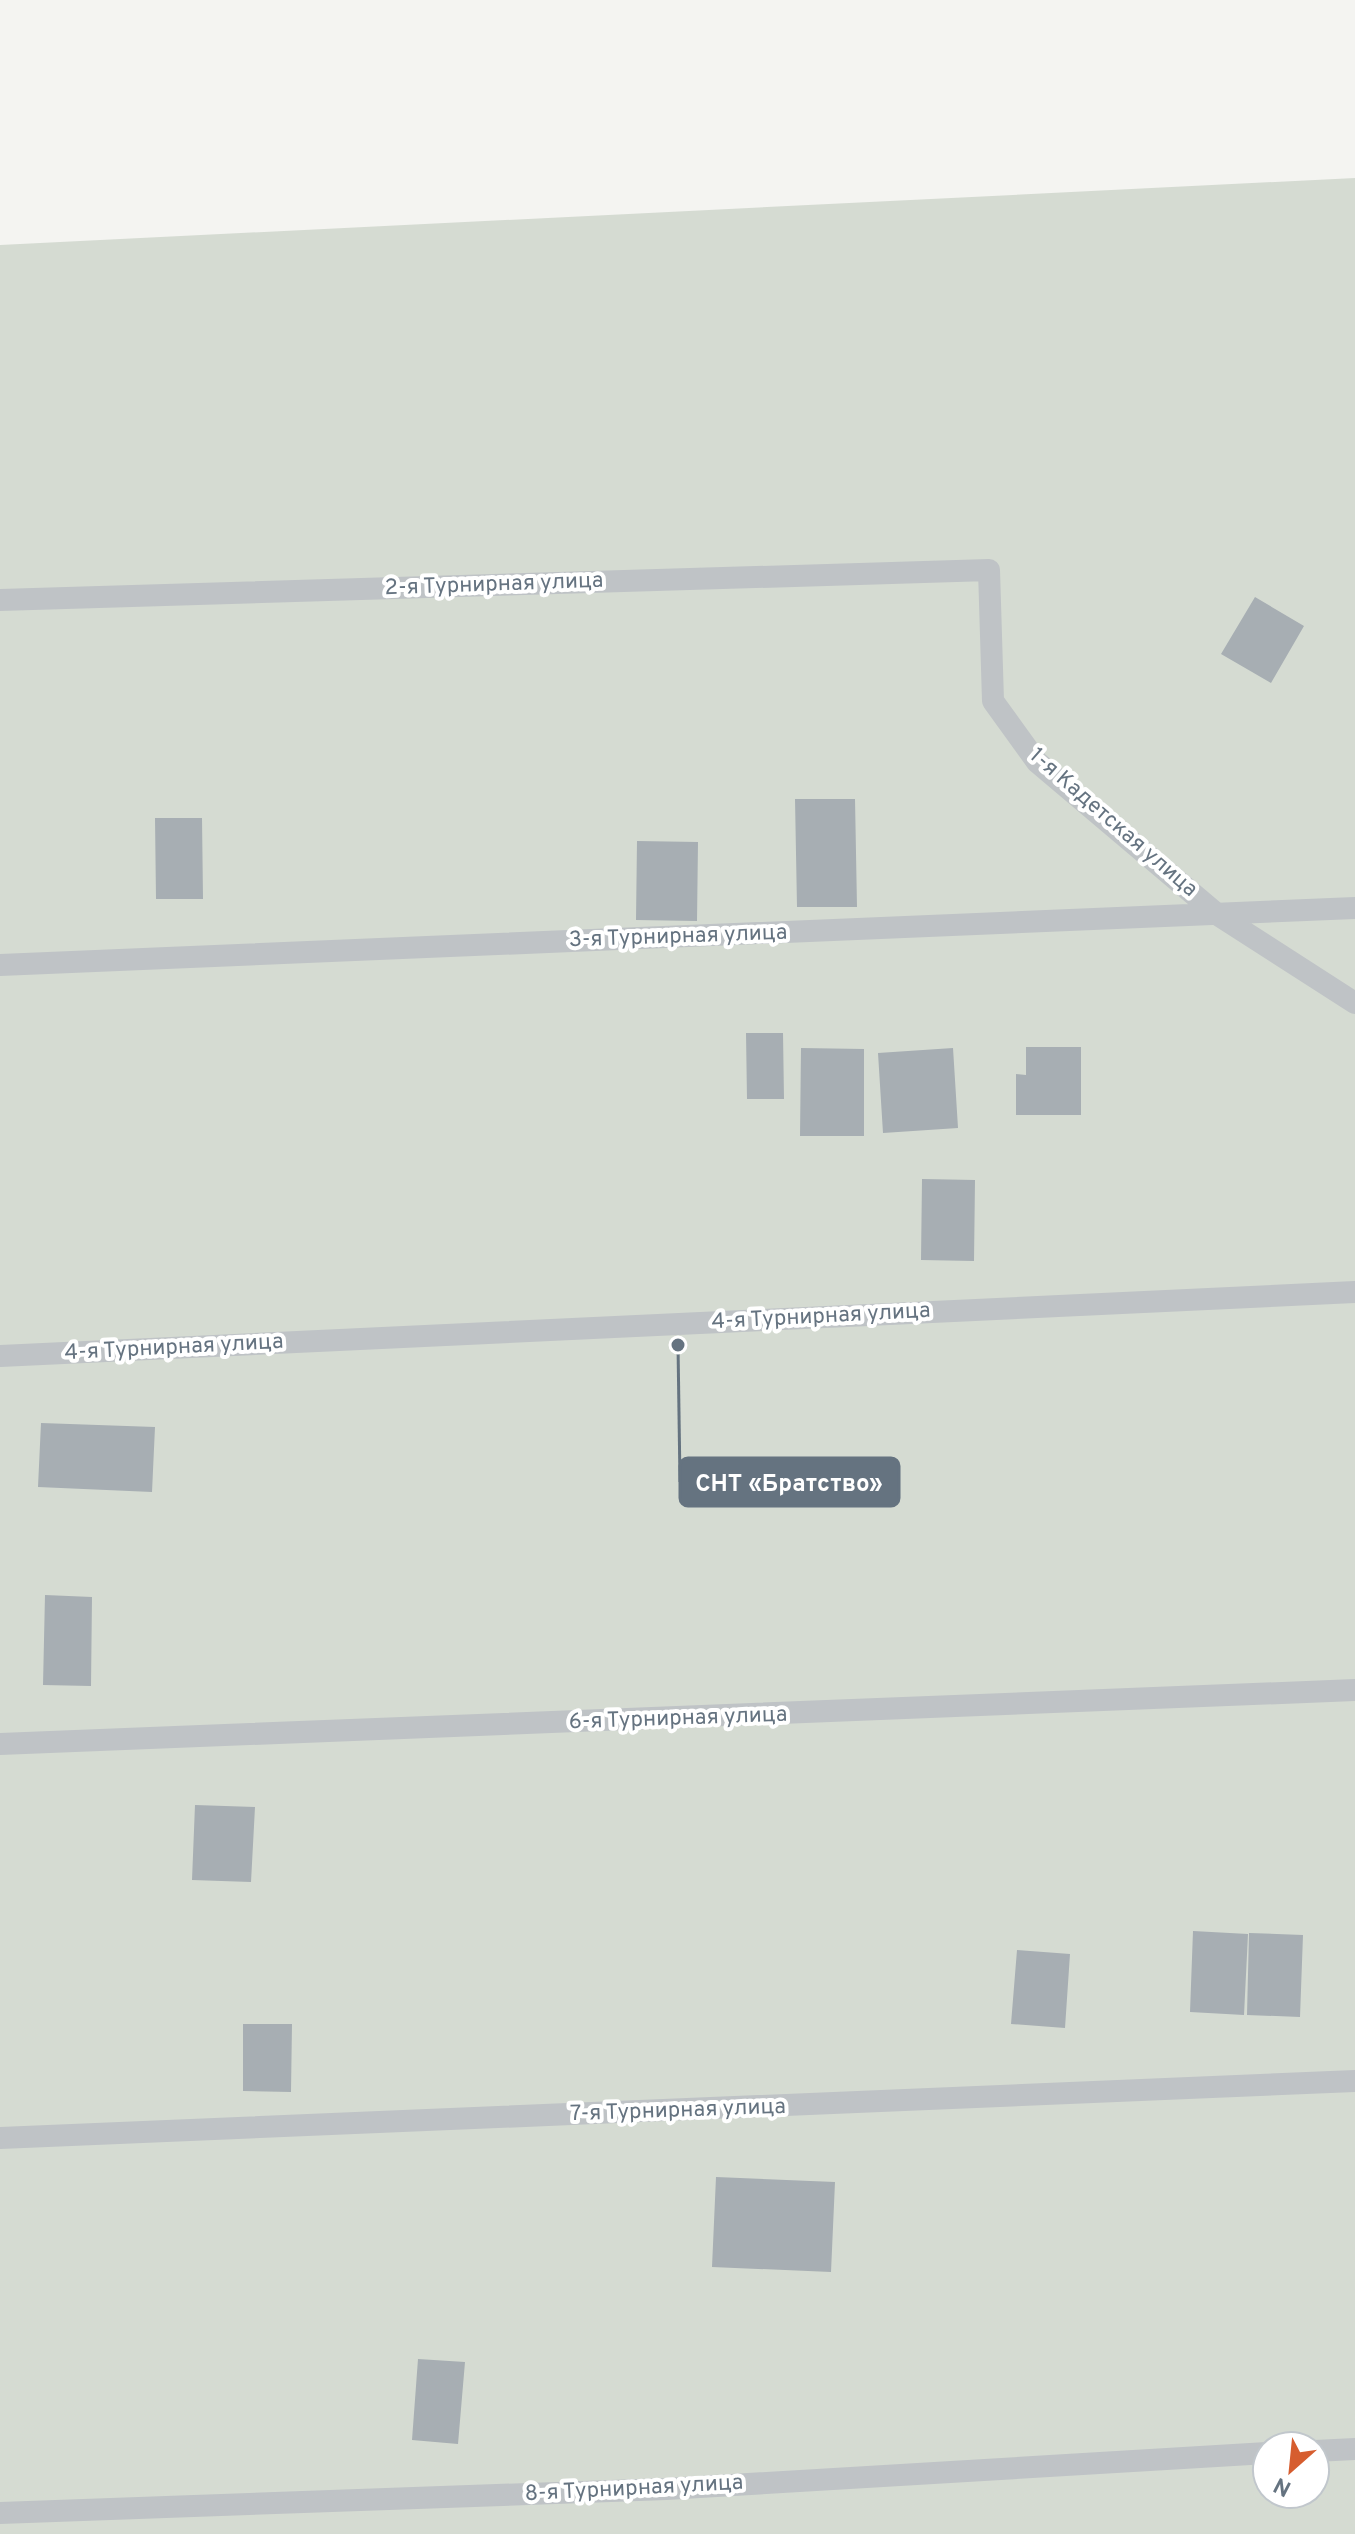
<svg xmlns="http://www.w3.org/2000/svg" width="1355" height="2534" font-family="Overpass,sans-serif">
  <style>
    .green { fill: #d5dbd2; fill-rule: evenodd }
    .building { fill: #a7aeb3 }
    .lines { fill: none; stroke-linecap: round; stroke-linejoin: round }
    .lane { stroke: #bfc3c6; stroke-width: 22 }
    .labels { text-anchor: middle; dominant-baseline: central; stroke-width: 8; stroke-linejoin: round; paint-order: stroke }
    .street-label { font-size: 22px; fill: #657380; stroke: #fff }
    .leader { fill: none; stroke: #657380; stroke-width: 3 }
    .callout-dot { fill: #657380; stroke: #fff; stroke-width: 3 }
    .callout { fill: #657380; stroke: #657380; stroke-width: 3 }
    .callout-label { font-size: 24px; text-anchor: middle; font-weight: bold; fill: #fff }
  </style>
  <rect width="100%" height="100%" fill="#f4f4f1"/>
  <path class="green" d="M1355,178v2356h-1355v-2289zM1267,2446h48v48h-48z"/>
  <path class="building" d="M1255,597l49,29 -33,57 -50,-29z
    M795,799h60l2,108h-60z
    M155,818h47l1,81h-47z
    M637,841l61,1 -1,79 -61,-1z
    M746,1033h37l1,66h-37z
    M1026,1047h55v68h-65v-41l10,1z
    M801,1048l63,1v87h-64z
    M953,1048l5,80 -75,5 -5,-80z
    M922,1179l53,1 -1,81 -53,-1z
    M41,1423l114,4 -3,65 -114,-5z
    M45,1595l47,2 -1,89 -48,-1z
    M195,1805l60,2 -4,75 -59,-2z
    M1193,1931l55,3 -4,81 -54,-3z
    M1249,1933l54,2 -3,82 -53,-2z
    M1017,1950l53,4 -5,74 -54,-4z
    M243,2024h49l-1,68 -48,-1z
    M716,2177l119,5 -4,90 -119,-5z
    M418,2359l47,3 -7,82 -46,-4z"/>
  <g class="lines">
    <path class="lane" d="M0,600l989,-30 4,131 44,61 181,153 137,88
      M0,965l1355,-57
      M0,1356l1355,-64
      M0,1744l1355,-54
      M0,2138l1355,-57
      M1315,2451l40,-2
      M0,2513l666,-24 601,-36"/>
  </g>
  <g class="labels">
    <g class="street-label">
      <text transform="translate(494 585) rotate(-2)">2-я Турнирная улица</text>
      <text transform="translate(1113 823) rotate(41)">1-я Кадетская улица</text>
      <text transform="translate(678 937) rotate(-2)">3-я Турнирная улица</text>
      <text transform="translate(821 1317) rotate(-3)">4-я Турнирная улица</text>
      <text transform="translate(174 1348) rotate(-3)">4-я Турнирная улица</text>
      <text transform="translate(678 1719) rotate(-2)">6-я Турнирная улица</text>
      <text transform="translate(678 2111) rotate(-2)">7-я Турнирная улица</text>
      <text transform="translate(634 2489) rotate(-3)">8-я Турнирная улица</text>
    </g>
  </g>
  <path class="leader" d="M678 1345L680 1482"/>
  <circle class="callout-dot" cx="678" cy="1345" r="8"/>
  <rect class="callout" x="680" y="1458" width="219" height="48" rx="8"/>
  <g class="callout-label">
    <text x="789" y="1491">СНТ «Братство»</text>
  </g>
  <g transform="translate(1291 2470) rotate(207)"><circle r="38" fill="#ffffff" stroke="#c1c7cc" stroke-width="2"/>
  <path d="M0-6L14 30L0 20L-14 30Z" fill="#d65d2f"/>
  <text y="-12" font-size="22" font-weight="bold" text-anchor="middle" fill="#657380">N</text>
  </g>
</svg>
